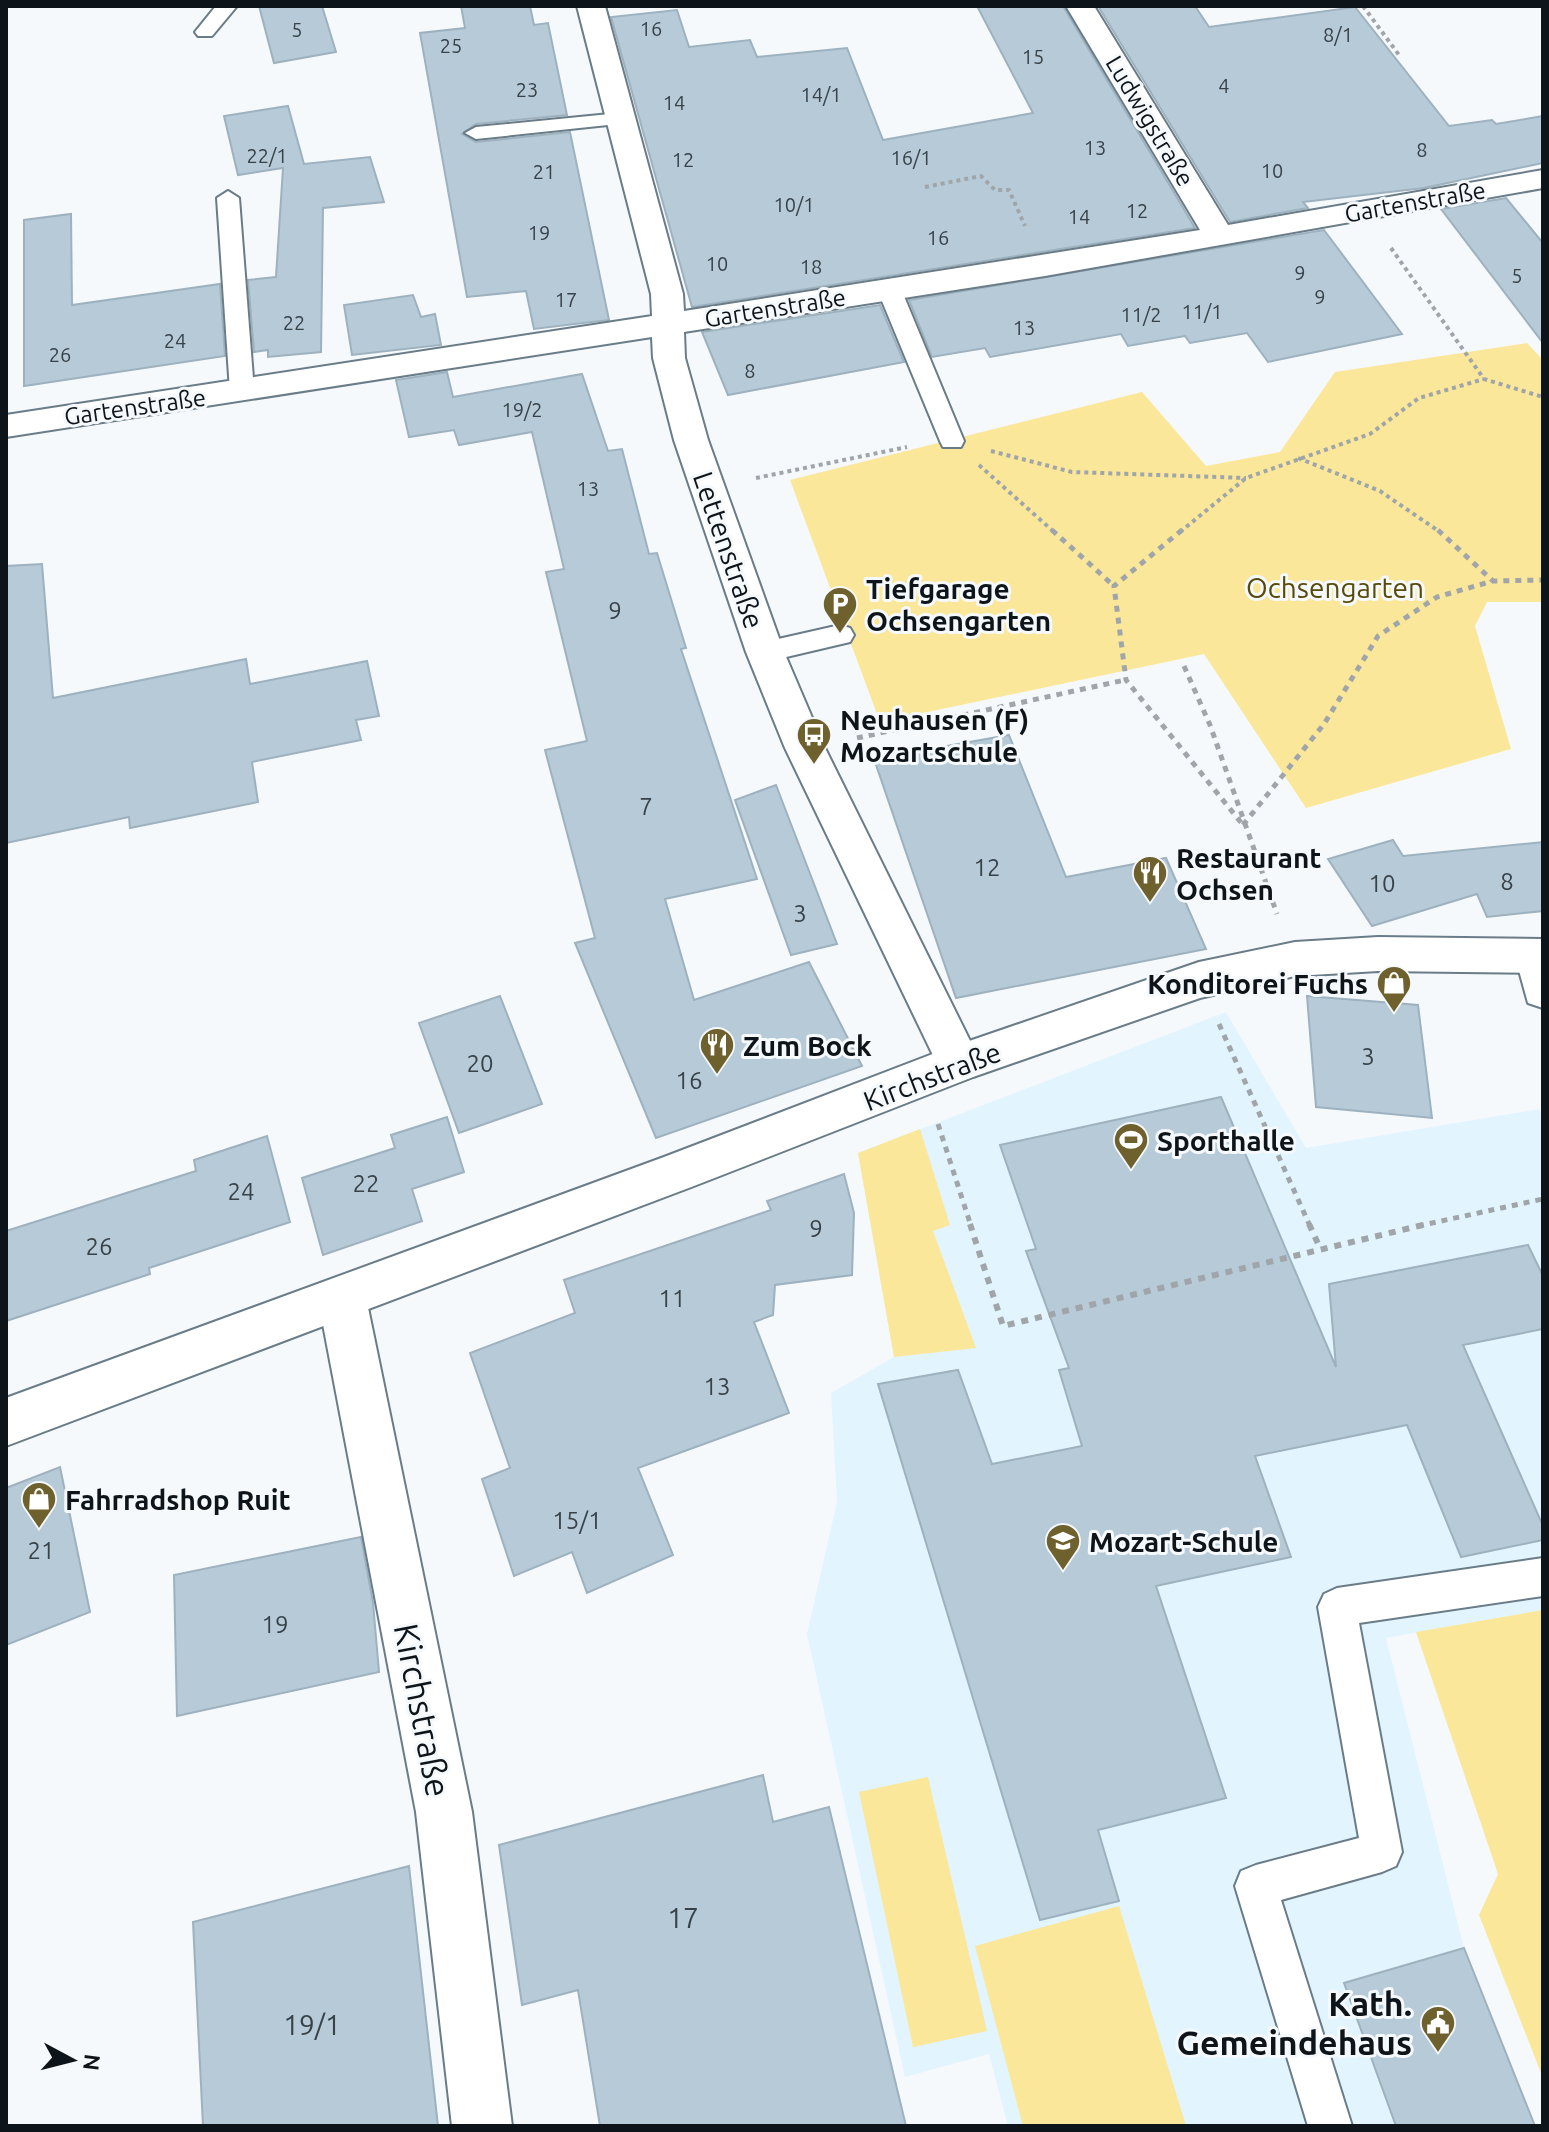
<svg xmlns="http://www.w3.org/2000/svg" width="1549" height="2132" font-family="Ubuntu,sans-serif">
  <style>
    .built { fill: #e2f4fe }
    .green { fill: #fae79a }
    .building { fill: #b6cbd7; stroke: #9db1be; stroke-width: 2 }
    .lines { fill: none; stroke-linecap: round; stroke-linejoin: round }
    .service-casing { stroke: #697c87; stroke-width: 4 }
    .minor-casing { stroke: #697c87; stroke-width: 4 }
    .secondary-casing { stroke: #697c87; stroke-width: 4 }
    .path-far2 { stroke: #a0a5a9; stroke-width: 4; stroke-dasharray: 4 4; stroke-linecap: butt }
    .path-far1 { stroke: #a0a5a9; stroke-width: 5; stroke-dasharray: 6 6; stroke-linecap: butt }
    .path { stroke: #a0a5a9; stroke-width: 6; stroke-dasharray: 7 7; stroke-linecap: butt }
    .service { fill: #fff; fill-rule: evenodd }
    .minor { fill: #fff; fill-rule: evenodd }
    .secondary { fill: #fff; fill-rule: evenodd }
    .labels { text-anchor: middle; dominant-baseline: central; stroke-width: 6; stroke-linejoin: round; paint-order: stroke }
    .far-number-label { font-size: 20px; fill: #384249 }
    .far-street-label { font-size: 24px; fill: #0e151a; stroke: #f5f9fc }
    .number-label { font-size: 24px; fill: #384249 }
    .street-label { font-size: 28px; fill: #0e151a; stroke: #f5f9fc }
    .park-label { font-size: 28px; fill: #584a08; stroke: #f5f9fc }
    .poi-label { font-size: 28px; font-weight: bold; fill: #0e151a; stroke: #f5f9fc; text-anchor: start }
    .near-number-label { font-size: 28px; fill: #384249 }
    .near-street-label { font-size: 34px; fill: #0e151a; stroke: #f5f9fc }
    .near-poi-label { font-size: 34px; font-weight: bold; fill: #0e151a; stroke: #f5f9fc; text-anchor: end }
  </style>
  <rect width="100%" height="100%" fill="#f5f9fc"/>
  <path class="built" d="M1226,1012l80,136 233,-39 4,9v492l-157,28 78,310 -120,35 52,143h-388l-19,-72 -84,23 -98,-443 30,-132 -6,-109 63,-36 -36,-204z"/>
  <path class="green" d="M1527,343l16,17v242h-56l-12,24 36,123 -205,59 -102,-154 -324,68 -90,-242 352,-88 64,74 74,-14 55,-80z
    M920,1129l30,96 -17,6 43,117 -82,9 -36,-204z
    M1543,1610v468l-64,-163 19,-41 -82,-242z
    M928,1777l59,254 -74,16 -54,-255z
    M1119,1906l67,220h-163l-48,-180z"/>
  <path class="building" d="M259,6h63l14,46 -62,11z
    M461,6h69l4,19 14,-2 19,92 -91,9 -14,10 14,8 94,-10 39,188 -75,9 -8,-38 -59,6 -47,-264 45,-5z
    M977,6h86l132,222 -503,79 -81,-290 66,-7 12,37 61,-7 7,17 90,-9 36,92 150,-27z
    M1098,6h97l14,21 146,-20 94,119 43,-6 4,4 47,-8v47l-119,25 -121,14 5,6 -78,14z
    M288,106l16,58 66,-7 14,45 -61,6 -2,144 -53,5v-7l-14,2 -6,-72 28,-3 7,-109 -45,7 -14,-59z
    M1506,198l37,45v100l-102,-134z
    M71,214l1,91 148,-21 5,72 -201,30v-166z
    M1324,230l78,104 -134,28 -21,-29 -57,10 -5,-7 -57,10 -7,-12 -131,23 -5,-9 -53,9 -23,-57z
    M413,295l8,22 14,-3 6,31 -89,10 -8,-50z
    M880,305l24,57 -176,33 -26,-63z
    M447,372l6,25 129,-23 26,77 14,-2 27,105 8,-1 29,95 -5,1 76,230 -92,20 29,101 115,-38 53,104 -206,72 -81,-195 20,-5 -50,-188 42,-9 -41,-169 18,-3 -32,-137 -73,13 -5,-15 -45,7 -13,-57z
    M42,564l11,134 193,-39 4,25 117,-23 12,55 -23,4 5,20 -109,22 6,40 -128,26 -1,-11 -123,26v-277z
    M1009,735l57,142 100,-19 40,91 -250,49 -82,-239z
    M776,785l61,159 -46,11 -56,-155z
    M1393,840l10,16 140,-14v69l-56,6 -10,-23 -105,32 -44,-67z
    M500,996l42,108 -83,29 -40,-110z
    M1307,996l111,9 14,113 -116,-11z
    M1221,1097l115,270 -7,-83 199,-39 15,31v53l-80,16 80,181v14l-82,17 -54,-132 -152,31 36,101 -135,29 70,212 -128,32 21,71 -79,19 -162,-536 80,-14 34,94 90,-18 -23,-76 10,-2 -43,-117 10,-2 -36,-104z
    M447,1117l17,55 -52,17 10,32 -99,34 -21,-77 93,-30 -4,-13z
    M267,1136l23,86 -141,46 1,6 -144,47v-90l190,-60 -2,-11z
    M844,1174l10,39 -2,62 -77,10 -2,30 -19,7 35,91 -151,55 35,87 -86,38 -15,-41 -58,24 -32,-97 28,-11 -40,-115 105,-40 -11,-33 207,-70 -4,-9z
    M60,1467l30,145 -84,33v-157z
    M361,1537l12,66 6,69 -202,44 -3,-141z
    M763,1775l10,47 56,-15 77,319h-306l-22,-136 -56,15 -23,-160z
    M409,1866l29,260h-235l-10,-204z
    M1464,1948l71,178h-139l-52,-143z"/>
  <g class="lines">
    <defs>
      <path id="service" d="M216,6h21l-25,30h-14l-3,-4z
        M620,113l11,6 -4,4 -151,16 -11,-6 11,-6z
        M228,191l11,7 15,193 -12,8 -12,-8 -13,-193z
        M889,282l12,7 63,152 -3,6h-18l-3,-6 -63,-152z
        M840,625l10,3 4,7 -4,7 -85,20 -10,-3 -4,-7 4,-7 10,-3z
        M1543,1558v38l-184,27 43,229 -6,14 -14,6 -101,28 71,226h-44l-73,-240 6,-15 15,-6 103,-27 -41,-231 6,-13 13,-6z"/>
      <path id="minor" d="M577,6h28l78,288 1,17 516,-81 -134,-224h28l134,219 315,-55v18l-498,88 -361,56 1,26 23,82 76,212 41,96 156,315 -6,13 -16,6 -16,-6 -158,-328 -39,-96 -72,-212 -21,-82 -1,-21 -646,100v-22l646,-99 -1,-22z
        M1536,939l7,2v67l-15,-5 -13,-47 6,-12z
        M342,1276l17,6 7,16 106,514 40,314h-60l-36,-314 -98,-514 7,-16z"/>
      <path id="secondary" d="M1378,937l165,2v34l-165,-2 -83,5 -95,22 -227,79 -279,109 -688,260v-48l658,-241 279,-107 256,-88 96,-20z"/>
    </defs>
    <use href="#service" class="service-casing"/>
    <use href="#minor" class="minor-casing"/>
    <use href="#secondary" class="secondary-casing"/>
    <path class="path-far2" d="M1363,6l36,49
      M925,187l56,-11 14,14h14l16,36
      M1391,248l93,131 59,18
      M991,451l81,21 174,6
      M1298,458l82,33 60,41
      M979,465l75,67
      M756,478l151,-31
      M1180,532l66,-54 124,-44 49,-36 65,-19"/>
    <path class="path-far1" d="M1052,530l62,56
      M1182,530l-68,56 12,94 117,145
      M1438,530l55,51
      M1184,666l26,59 67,189
      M857,738l268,-58
      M1243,825l81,-101 54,-88 59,-39 56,-16 50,-1
      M1219,1024l91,202
      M938,1124l33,102
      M1418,1226l125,-27"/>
    <path class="path" d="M970,1224l33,102 424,-102
      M1309,1224l11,24"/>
    <use href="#service" class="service"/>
    <use href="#minor" class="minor"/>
    <use href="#secondary" class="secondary"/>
  </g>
  <defs>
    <symbol id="parking-pin" viewBox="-11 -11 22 30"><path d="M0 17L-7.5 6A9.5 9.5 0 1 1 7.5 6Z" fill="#6e612e" stroke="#f5f9fc"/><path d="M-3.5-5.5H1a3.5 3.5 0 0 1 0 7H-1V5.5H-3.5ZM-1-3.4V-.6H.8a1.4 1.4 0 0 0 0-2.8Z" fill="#fff"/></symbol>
    <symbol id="bus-pin" viewBox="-11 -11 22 30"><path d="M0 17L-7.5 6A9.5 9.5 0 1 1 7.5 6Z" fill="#6e612e" stroke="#f5f9fc"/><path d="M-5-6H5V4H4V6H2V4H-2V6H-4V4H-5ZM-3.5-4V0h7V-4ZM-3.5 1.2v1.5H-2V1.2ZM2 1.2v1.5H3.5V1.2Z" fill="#fff"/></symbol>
    <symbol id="restaurant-pin" viewBox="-11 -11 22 30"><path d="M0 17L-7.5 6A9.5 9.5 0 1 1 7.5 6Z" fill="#6e612e" stroke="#f5f9fc"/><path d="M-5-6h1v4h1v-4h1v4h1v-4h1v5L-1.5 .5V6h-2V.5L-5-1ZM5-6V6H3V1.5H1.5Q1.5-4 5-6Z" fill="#fff"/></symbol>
    <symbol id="shop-pin" viewBox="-11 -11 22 30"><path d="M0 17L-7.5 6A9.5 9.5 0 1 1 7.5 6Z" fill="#6e612e" stroke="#f5f9fc"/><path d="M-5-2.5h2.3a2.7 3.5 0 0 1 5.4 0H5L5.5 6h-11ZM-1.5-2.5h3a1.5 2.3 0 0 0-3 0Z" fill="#fff"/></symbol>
    <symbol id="stadium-pin" viewBox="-11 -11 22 30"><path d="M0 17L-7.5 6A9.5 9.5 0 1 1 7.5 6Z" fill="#6e612e" stroke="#f5f9fc"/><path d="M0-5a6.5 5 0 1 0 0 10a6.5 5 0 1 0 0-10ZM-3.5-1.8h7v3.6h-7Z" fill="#fff"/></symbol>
    <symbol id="school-pin" viewBox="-11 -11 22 30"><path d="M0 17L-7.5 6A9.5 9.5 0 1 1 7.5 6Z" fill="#6e612e" stroke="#f5f9fc"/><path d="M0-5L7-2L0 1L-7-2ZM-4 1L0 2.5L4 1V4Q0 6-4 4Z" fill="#fff"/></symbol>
    <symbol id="civic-pin" viewBox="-11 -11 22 30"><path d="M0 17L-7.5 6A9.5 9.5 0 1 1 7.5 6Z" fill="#6e612e" stroke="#f5f9fc"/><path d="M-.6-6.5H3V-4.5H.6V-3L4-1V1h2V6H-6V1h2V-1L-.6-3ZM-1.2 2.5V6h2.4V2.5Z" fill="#fff"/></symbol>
  </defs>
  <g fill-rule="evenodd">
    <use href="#parking-pin" x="820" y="584" width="40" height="54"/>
    <use href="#bus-pin" x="794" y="715" width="40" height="54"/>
    <use href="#restaurant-pin" x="1130" y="853" width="40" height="54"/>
    <use href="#shop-pin" x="1374" y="963" width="40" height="54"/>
    <use href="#restaurant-pin" x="697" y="1025" width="40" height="54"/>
    <use href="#stadium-pin" x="1111" y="1120" width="40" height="54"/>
    <use href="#shop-pin" x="19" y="1479" width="40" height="54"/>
    <use href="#school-pin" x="1043" y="1521" width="40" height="54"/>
    <use href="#civic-pin" x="1418" y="2003" width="40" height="54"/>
  </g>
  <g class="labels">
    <g class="far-number-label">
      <text x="651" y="28">16</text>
      <text x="297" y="29">5</text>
      <text x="1338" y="34">8/1</text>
      <text x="451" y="45">25</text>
      <text x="1033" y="56">15</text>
      <text x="1224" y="85">4</text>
      <text x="527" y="89">23</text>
      <text x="821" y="94">14/1</text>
      <text x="674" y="102">14</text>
      <text x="1095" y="147">13</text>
      <text x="1422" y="149">8</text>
      <text x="267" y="155">22/1</text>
      <text x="911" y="157">16/1</text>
      <text x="683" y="159">12</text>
      <text x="1272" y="170">10</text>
      <text x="544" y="171">21</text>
      <text x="794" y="204">10/1</text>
      <text x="1137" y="210">12</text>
      <text x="1079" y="216">14</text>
      <text x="539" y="232">19</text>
      <text x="938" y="237">16</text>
      <text x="717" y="263">10</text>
      <text x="811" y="266">18</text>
      <text x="1300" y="272">9</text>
      <text x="1517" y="275">5</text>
      <text x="1320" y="296">9</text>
      <text x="566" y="299">17</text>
      <text x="1202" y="311">11/1</text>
      <text x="1141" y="314">11/2</text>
      <text x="294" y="322">22</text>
      <text x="1024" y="327">13</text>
      <text x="175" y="340">24</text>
      <text x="60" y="354">26</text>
      <text x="750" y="370">8</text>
      <text x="522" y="409">19/2</text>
      <text x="588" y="488">13</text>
    </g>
    <g class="far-street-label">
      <text transform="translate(1150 121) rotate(59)">Ludwigstraße</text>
      <text transform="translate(1415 202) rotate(-10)">Gartenstraße</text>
      <text transform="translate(775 308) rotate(-9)">Gartenstraße</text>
      <text transform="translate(135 407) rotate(-8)">Gartenstraße</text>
    </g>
    <g class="number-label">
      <text x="615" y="610">9</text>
      <text x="646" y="806">7</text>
      <text x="987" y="867">12</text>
      <text x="1507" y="881">8</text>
      <text x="1382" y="883">10</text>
      <text x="800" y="913">3</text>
      <text x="1368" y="1056">3</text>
      <text x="480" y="1063">20</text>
      <text x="689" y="1080">16</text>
      <text x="366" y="1183">22</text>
      <text x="241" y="1191">24</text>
      <text x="816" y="1228">9</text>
      <text x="99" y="1246">26</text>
      <text x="672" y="1298">11</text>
      <text x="717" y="1386">13</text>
      <text x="577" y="1520">15/1</text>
      <text x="41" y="1550">21</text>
      <text x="275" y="1624">19</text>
    </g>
    <g class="street-label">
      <text transform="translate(729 550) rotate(71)">Lettenstraße</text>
      <text transform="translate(932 1076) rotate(-21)">Kirchstraße</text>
    </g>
    <g class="park-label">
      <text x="1335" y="587">Ochsengarten</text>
    </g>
    <g class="poi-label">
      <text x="866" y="588">Tiefgarage<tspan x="866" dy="32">Ochsengarten</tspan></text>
      <text x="840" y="719">Neuhausen (F)<tspan x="840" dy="32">Mozartschule</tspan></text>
      <text x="1176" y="857">Restaurant<tspan x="1176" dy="32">Ochsen</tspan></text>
      <text x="1368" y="983" text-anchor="end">Konditorei Fuchs</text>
      <text x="743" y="1045">Zum Bock</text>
      <text x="1157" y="1140">Sporthalle</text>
      <text x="65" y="1499">Fahrradshop Ruit</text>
      <text x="1089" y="1541">Mozart-Schule</text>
    </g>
    <g class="near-number-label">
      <text x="683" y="1917">17</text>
      <text x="312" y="2024">19/1</text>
    </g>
    <g class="near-street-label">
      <text transform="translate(423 1710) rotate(79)">Kirchstraße</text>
    </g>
    <g class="near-poi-label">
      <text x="1412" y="2003">Kath.<tspan x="1412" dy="39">Gemeindehaus</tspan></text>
    </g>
  </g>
  <rect width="1549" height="2132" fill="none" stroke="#0e151a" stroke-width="16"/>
  <g transform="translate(72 2060) rotate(97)" stroke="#f5f9fc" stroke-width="6" paint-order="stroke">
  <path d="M0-6L14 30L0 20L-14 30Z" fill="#0e151a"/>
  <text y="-12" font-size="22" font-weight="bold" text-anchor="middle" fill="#0e151a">N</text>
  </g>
</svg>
